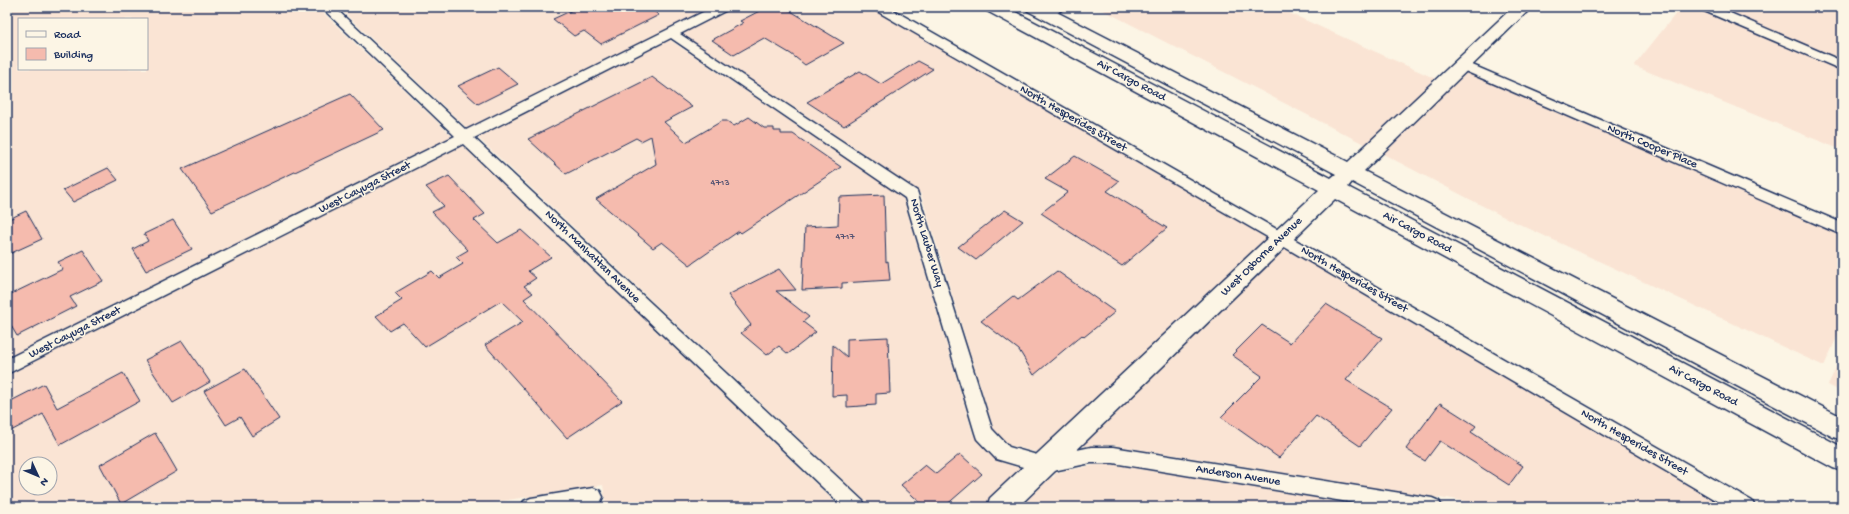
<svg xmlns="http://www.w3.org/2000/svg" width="1849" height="514" font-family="'Gochi Hand',sans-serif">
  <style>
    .built { fill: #fae4d4; fill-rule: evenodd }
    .building { fill: #f5bbae; stroke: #1b2f5e }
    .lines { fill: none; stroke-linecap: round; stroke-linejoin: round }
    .street-casing { stroke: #1b2f5e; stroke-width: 3 }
    .secondary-casing { stroke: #1b2f5e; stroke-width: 3 }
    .street { fill: #fcf5e5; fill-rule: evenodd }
    .secondary { fill: #fcf5e5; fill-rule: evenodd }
    .labels { text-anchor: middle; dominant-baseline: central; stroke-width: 3; stroke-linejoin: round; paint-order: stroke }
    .number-label { font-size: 10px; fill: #525272 }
    .street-label { font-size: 12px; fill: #1b2f5e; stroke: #fcf5e5 }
  </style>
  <rect width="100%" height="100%" fill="#fcf5e5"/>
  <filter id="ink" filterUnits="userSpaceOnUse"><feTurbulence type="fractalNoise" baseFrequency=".025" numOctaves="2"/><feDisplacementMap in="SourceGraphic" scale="8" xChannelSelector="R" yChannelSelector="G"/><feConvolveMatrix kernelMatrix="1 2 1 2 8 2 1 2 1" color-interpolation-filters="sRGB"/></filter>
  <g filter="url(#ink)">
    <path class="built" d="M7,7h310l136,130 -446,222zM19,19h128v50h-128z
      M338,7h373l-243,122z
      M734,7h135l399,230 -229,216 -30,-8 -15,-15 -73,-236 -61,-43 -178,-117z
      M1097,7h179l160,72 -70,66z
      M1681,7h16l145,63v80l-208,-84z
      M1715,7h127v55z
      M670,40l233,157 70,237 22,25 6,3 22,7 -40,38h-111l-395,-370z
      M1466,73h3l373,162v91l-18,40 -322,-150 -119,-62z
      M462,145l378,362h-242l8,-1 -3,-21 -139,22h-457v-132zM26,464h24v24h-24z
      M1286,248l443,259h-234l-48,-9 -1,1 -333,-54 -33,1z
      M1842,354v38l-14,-7z
      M1095,465h20l256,42h-353l32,-31 4,2 1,-5z"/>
    <path class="building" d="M579,7h69l11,8 -58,29 -17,-13 -10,5 -21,-17z
      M767,7h17l60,36 -39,22 -14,-11 -27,-16 -30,17 -22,-15 31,-17 -3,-2z
      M918,61l15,8 -89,57 -37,-24 53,-31 21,13z
      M498,67l20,17 -40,20 -20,-18z
      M652,77l40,30 -28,15 22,20 36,-21h5l7,5 15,-9 15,11h10v3h7v3h12l48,33 -100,66 -2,-2 -49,34 -28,-23 -9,6 -57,-49 60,-35 -5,-28 -10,5 -5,-3 -70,36 -38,-35z
      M350,94l34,36 -172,81 -30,-42z
      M1075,156l44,25 -12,10 60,37 -45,38 -81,-53 27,-21 -23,-13z
      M108,168l10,12 -45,22 -10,-12z
      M449,176l36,38 -11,6 24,23 23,-13 30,27 -23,14 8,7 -12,8 9,7 -9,6 98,102 -55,37 -82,-93 38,-23 -22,-21 -76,46 -22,-24 -13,8 -14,-15 26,-16 -7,-7 37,-22 7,7 24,-14 -7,-7 12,-7 -36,-38 12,-6 -18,-19z
      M884,195l2,67 2,-1 2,19 -48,3v5l-40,2 3,-63 33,-2 1,-28z
      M1005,210l18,11 -47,39 -18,-13z
      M26,211l16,28 -35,16v-35z
      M173,220l19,29 -46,22 -13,-22 15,-8 -4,-7z
      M83,250l20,31 -33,16 6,9 -59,30 -10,-17v-23l56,-27 -5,-7z
      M779,269l17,21 -20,1 33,26 -6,5 13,10 -28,22 -9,-8 -12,9 -26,-22 10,-8 -23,-30z
      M1057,271l58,41 -31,25 -2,-2 -48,40 -15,-25 -38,-29 32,-25 5,4z
      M1326,304l56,34 -36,42 46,28 -32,38 -44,-30 -37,42 -58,-41 41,-41 -30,-21 30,-30 28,18z
      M888,337l2,56 -14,1v11l-29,2v-12l-15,1 1,-51 14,12v-18z
      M182,341l28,41 -37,21 -28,-43z
      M245,369l34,50 -27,17 -12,-19 -14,8 -22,-34z
      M123,373l17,28 -80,44 -17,-31 -36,19v-30l37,-19 13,24z
      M1440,403l36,23 -5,6 52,34 -14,19 -69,-44 -15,20 -19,-12z
      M155,433l22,38 -56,33 -21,-39z
      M960,454l22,20 -38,33h-19l-24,-22 24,-20 11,9z"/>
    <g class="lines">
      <defs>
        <path id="street" d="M321,7h13l132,123 247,-123h16l-2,3 -47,24 237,157 75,238 17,18 35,10 47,-10h22l319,51 7,3 3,6h-63l-266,-44h-22l-47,10 -48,-14 -19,-20 -2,-6 -70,-235 -234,-160 -197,100 389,363 3,6h-23l-380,-363 -456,230v-15l448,-223z
          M873,7h15l864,494 3,6h-28l-451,-265 -401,-232z
          M1050,7h15l-13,10h-8l-2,-3z
          M1700,7h16l126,54v9l-140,-60z
          M1463,61l379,162v12l-384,-167 -2,-3 2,-3z
          M593,488l7,3 3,6 -3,6 -7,3 -72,1 3,-6 7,-3z"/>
        <path id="secondary" d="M984,7h22l325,171 5,-4 -308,-163 -3,-4h22l301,155 165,-155h19l-168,164 478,246v23l-9,-3 -481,-255 -4,5 494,260v24l-9,-3 -498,-269 -317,308h-31l3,-9 329,-308 -332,-179z"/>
      </defs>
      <use href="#street" class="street-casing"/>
      <use href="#secondary" class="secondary-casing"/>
      <use href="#street" class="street"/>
      <use href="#secondary" class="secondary"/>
    </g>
  </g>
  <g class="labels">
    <g class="number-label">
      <text x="720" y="183">4713</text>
      <text x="845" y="237">4717</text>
    </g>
    <g class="street-label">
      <text transform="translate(1131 81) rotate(28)">Air Cargo Road</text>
      <text transform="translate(1073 119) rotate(30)">North Hesperides Street</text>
      <text transform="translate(1652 147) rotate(23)">North Cooper Place</text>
      <text transform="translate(365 188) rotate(-27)">West Cayuga Street</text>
      <text transform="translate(1417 233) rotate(28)">Air Cargo Road</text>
      <text transform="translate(926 243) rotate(73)">North Lauber Way</text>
      <text transform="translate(592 257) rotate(44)">North Manhattan Avenue</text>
      <text transform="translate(1262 257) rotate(-44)">West Osborne Avenue</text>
      <text transform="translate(1354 280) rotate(30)">North Hesperides Street</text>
      <text transform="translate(75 333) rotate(-27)">West Cayuga Street</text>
      <text transform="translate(1703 386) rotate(28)">Air Cargo Road</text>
      <text transform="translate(1634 443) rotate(30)">North Hesperides Street</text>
      <text transform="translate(1238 476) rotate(9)">Anderson Avenue</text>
    </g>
  </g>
  <rect width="1849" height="514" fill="none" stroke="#fcf5e5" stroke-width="24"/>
  <rect x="12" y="12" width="1825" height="490" fill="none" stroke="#1b2f5e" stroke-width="1.5" filter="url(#ink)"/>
  <rect x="18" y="18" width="130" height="52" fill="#fcf5e5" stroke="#a2a6af"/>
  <rect x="26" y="31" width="20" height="6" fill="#fcf5e5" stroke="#a2a6af"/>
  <text x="54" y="38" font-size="12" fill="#1b2f5e">Road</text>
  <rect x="26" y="48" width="20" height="12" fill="#f5bbae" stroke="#a2a6af"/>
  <text x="54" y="58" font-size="12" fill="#1b2f5e">Building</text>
  <g transform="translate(38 476) rotate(134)"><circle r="19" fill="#fcf5e5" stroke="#a2a6af"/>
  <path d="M0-3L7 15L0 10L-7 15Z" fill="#1b2f5e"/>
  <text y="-6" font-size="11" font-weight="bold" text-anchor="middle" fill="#1b2f5e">N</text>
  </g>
</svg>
